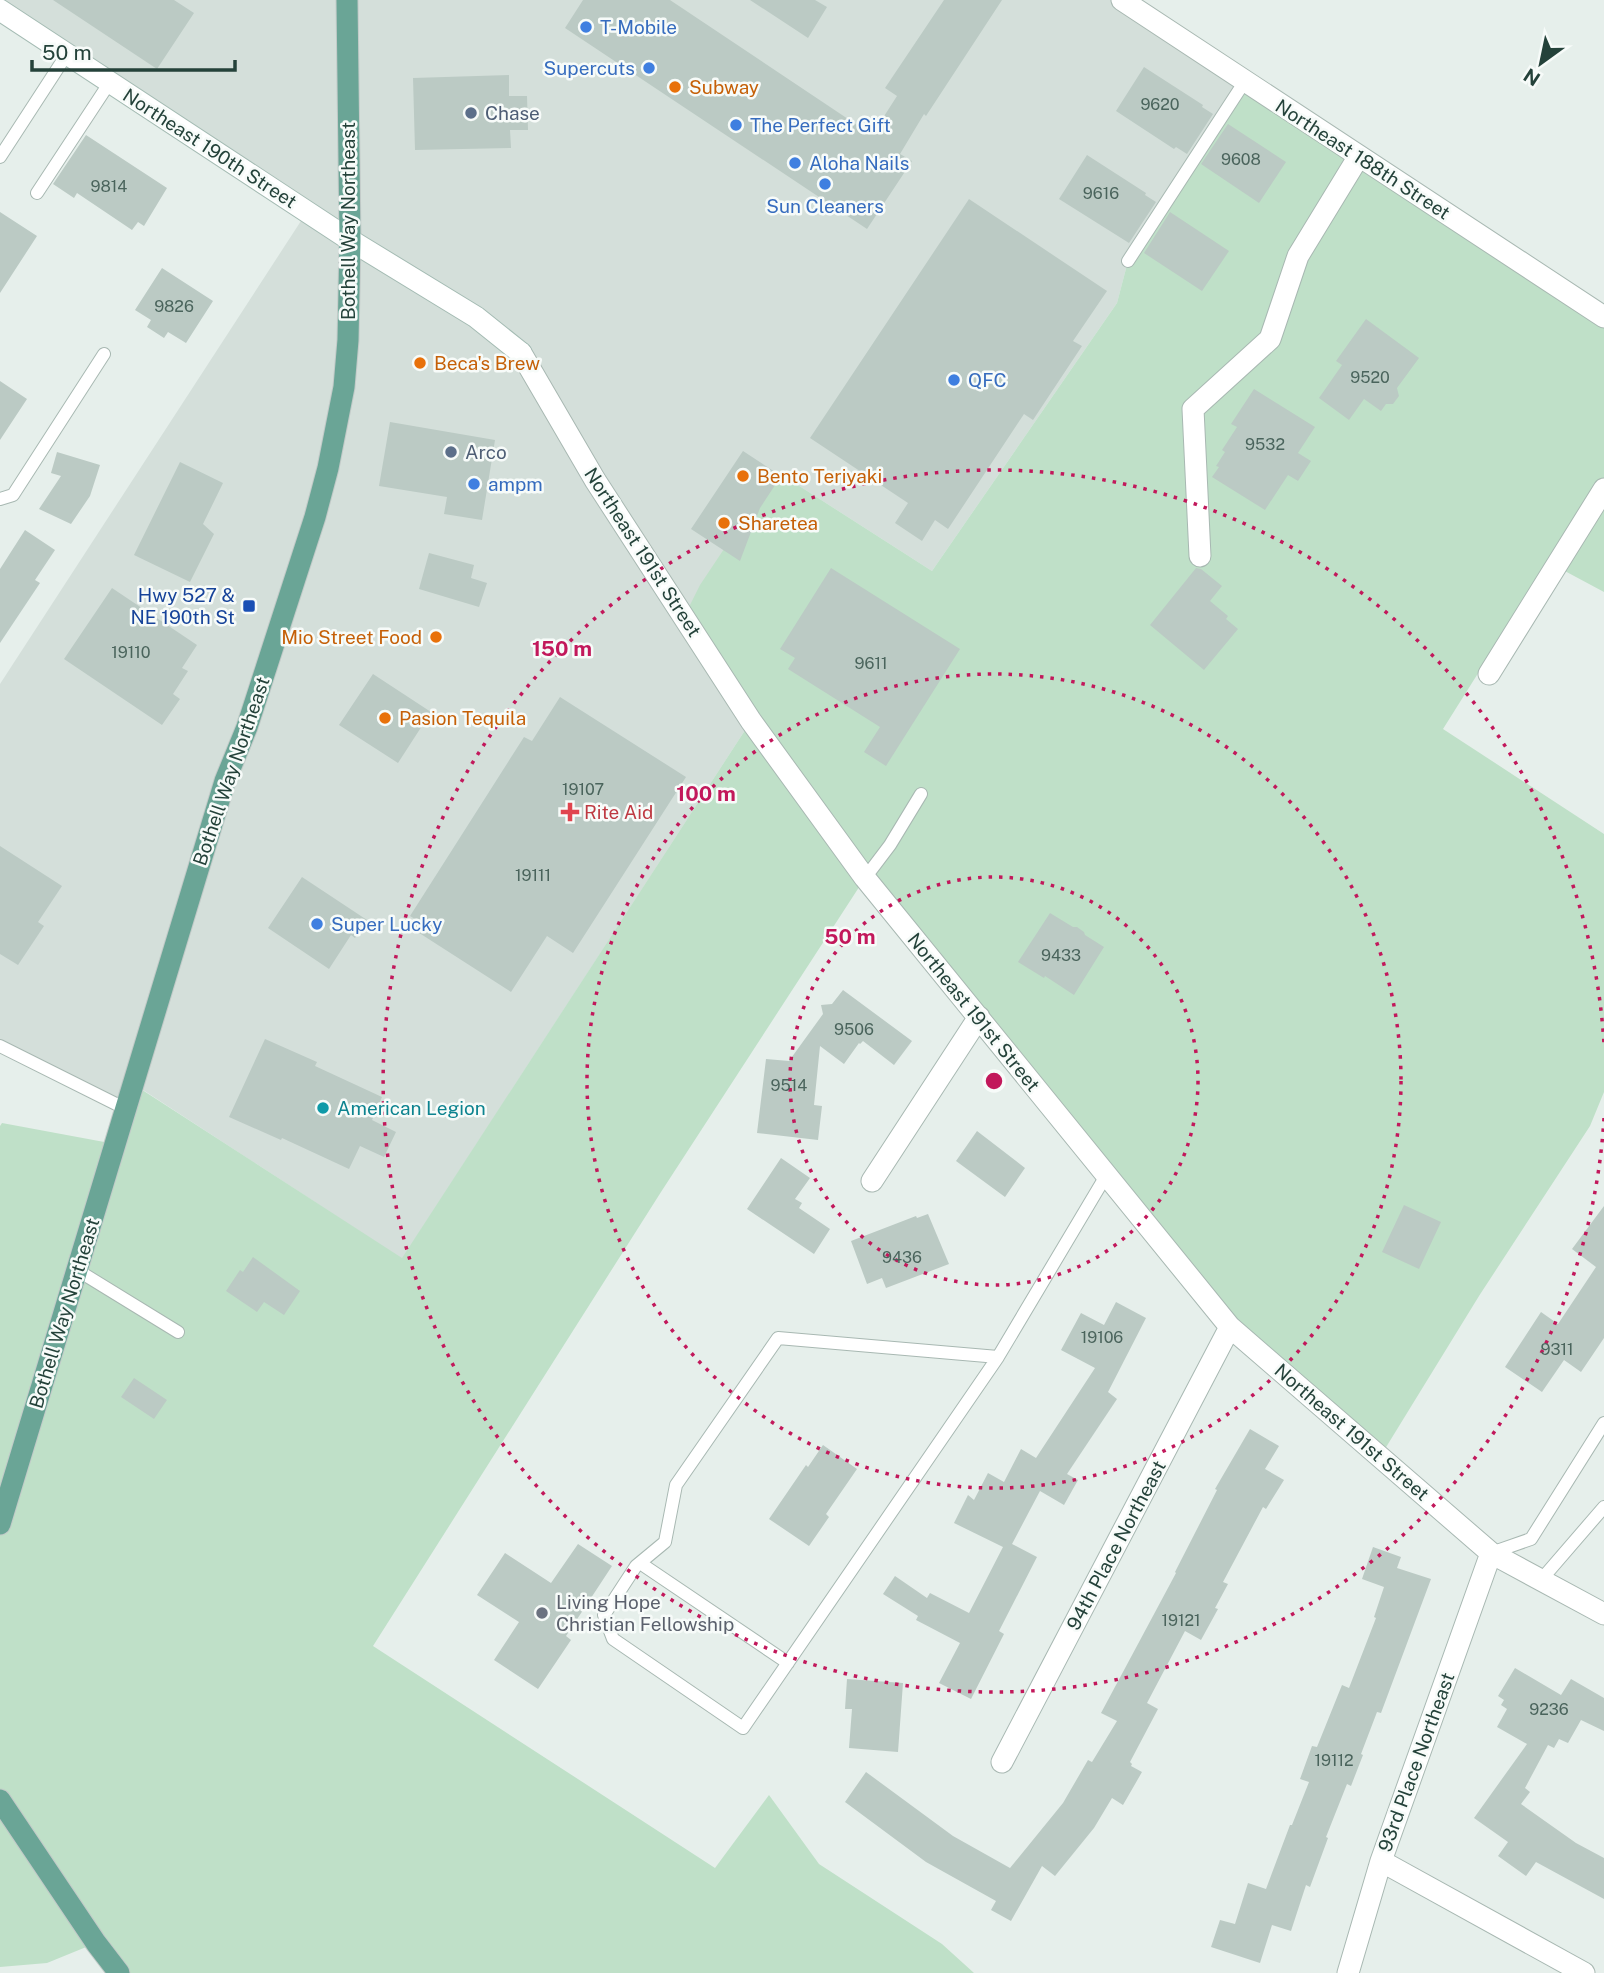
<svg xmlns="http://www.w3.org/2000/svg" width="1604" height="1973" font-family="'Public Sans',sans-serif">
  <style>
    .built { fill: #d4dfda }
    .green { fill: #bfe0c8 }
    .building { fill: #bbcac4 }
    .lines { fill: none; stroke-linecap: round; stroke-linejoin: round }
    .lane-casing { stroke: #a8b8b2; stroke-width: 14 }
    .street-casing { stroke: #a8b8b2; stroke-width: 23 }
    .secondary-casing { stroke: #a4bbb3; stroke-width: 23 }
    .primary-casing { stroke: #c2cac8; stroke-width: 23 }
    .lane { stroke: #fff; stroke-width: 12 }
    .street { stroke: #fff; stroke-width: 21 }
    .secondary { stroke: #fff; stroke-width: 21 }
    .primary { stroke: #6aa596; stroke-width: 21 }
    .ring { fill: none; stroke: #c2185b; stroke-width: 3.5; stroke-dasharray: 3.5 7 }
    .shop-dot { fill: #3f7fe0; stroke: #f7fbf9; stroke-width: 2.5 }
    .food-dot { fill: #e8710a; stroke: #f7fbf9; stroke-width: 2.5 }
    .service-dot { fill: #5c6f8a; stroke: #f7fbf9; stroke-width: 2.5 }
    .transit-dot { fill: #1a4fb4; stroke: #f7fbf9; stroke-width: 2.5 }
    .health-dot { fill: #e0444e; stroke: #f7fbf9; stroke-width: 2.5 }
    .culture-dot { fill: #0f9aa8; stroke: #f7fbf9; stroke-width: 2.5 }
    .worship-dot { fill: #6b7280; stroke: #f7fbf9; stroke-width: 2.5 }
    .labels { text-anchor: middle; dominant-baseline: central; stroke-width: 5; stroke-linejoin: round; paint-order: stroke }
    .number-label { font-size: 16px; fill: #4a645c }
    .shop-label { font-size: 19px; fill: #366cbe; stroke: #f7fbf9; text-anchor: start }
    .food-label { font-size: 19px; fill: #c56008; stroke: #f7fbf9; text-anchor: start }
    .service-label { font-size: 19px; fill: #4e5e75; stroke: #f7fbf9; text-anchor: start }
    .street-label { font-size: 19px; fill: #24423a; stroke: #f7fbf9 }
    .transit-label { font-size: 19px; fill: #164399; stroke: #f7fbf9; text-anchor: end }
    .health-label { font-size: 19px; fill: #be3a42; stroke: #f7fbf9; text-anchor: start }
    .culture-label { font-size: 19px; fill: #0d838f; stroke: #f7fbf9; text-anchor: start }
    .worship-label { font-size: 19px; fill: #5b616d; stroke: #f7fbf9; text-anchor: start }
    .centre { fill: #c2185b; stroke: #f7fbf9; stroke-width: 3.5 }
    .ring-label { font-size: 21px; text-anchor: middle; font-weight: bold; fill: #c2185b; stroke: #f7fbf9; stroke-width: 5; stroke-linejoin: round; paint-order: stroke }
  </style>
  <rect width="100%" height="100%" fill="#e6efeb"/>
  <path class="built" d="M0,0h1122l123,81 -117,180 -11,42 -185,268 -156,-100 -25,250 -349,538 -268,-175 -8,25 -126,-63v-362l312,-480z"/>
  <path class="green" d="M1245,81l359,236v275l-56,-30 -105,167 161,105v258l-14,34 -111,170 -99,161 -150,-130 -365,-449 -204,314 -288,454 342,222 54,-73 50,69 123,80 32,29h-855l-23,-30 -49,20 -47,4v-841l2,-3 113,21 18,-60 269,174 349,-537 -67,-104 16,-32 76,-114 156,100 185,-268 11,-42z"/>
  <path class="building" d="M53,0h121l20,13 -37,56z
    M583,0h87l202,135 25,-39 -12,-8 59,-88h58l-76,116 -2,-2 -24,40 12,7 -45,68 -302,-201z
    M750,0h65l12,7 -19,31z
    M1144,67l59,38 -1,2 11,7 -26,40 -11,-7 -2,2 -58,-38z
    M509,75v21h18l1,34h-18l1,18 -96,2 -2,-72z
    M1228,124l58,38 -27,41 -58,-39z
    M86,135l81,53 -23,38 -6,-4 -6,8 -55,-37 -3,5 -21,-14z
    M1087,155l59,38 -1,2 11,7 -27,41 -70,-44z
    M969,199l138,92 -34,50 9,5 -49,74 -9,-6 -76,115 -13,-9 -13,21 -27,-18 13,-20 -98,-65z
    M0,212l37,24 -37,57z
    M1170,212l59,39 -27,40 -58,-38z
    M162,268l51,33 -27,42 -18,-11 -4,6 -17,-11 4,-7 -16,-10z
    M1366,319l53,39 -22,30 2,8 -6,8h-7l-5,7 -17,-12 -15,21 -30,-22 23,-33 -6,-4z
    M0,381l27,18 -27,41z
    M1254,389l61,38 -17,26 13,8 -13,20 -10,-6 -23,35 -53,-33 7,-10 -3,-1 9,-14 -3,-2 15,-23 -6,-3z
    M390,422l105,18 -13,80 -38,-6 3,-17 -68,-11z
    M743,451l38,25 -21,32 -20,53 -49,-32z
    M57,452l43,13 -10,31 -19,28 -32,-15 22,-33 -10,-3z
    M180,462l43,21 -20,41 11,10 -24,48 -56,-27z
    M25,530l30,20 -20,30 5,3 -40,60v-74z
    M429,553l45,12 -3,13 16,5 -8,24 -60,-18z
    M831,568l129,81 -74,117 -22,-14 16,-25 -92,-58 7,-11 -15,-9z
    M1196,568l5,1 21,17 -12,15 18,15 -2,3 12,10 -34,41 -54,-45z
    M112,588l85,57 -15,23 6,3 -15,23 7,5 -18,26 -98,-66z
    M373,674l58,38 -33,51 -59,-38z
    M560,697l126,80 -113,176 -26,-17 -36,56 -98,-63 5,-8 -8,-5 114,-179 8,4z
    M0,846l62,40 -24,36 6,4 -26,39 -18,-11z
    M302,877l65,43 -12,18 -4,-3 -22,34 -61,-41z
    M1050,913l23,14h4l7,5 1,3 19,12 -30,48 -29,-19 -1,2 -26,-16z
    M843,990l69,51 -18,24 -31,-24 -3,3 -1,-1 -15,21 -24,-18 -6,59 8,1 -4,34 -61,-7 9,-74 23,2 34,-47 -2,-9 11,-1z
    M265,1039l52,23 -2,4 67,31 -10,23 24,12 -12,25 -24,-11 -11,23 -67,-31 -1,2 -52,-23z
    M977,1131l48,37 -20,29 -49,-36z
    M781,1158l29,20 -15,21 7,4 -3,5 31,21 -16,25 -67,-45z
    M1404,1205l37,17 -22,47 -37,-17z
    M1604,1206v132l-23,34 -17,-12 -22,32 -37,-25 36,-55 17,12 38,-57 -24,-18z
    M928,1214l21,50 -63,24 -4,-10 -15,6 -16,-43 65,-25 1,2z
    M253,1257l47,34 -16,24 -20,-13 -7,10 -31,-21 14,-21 3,2z
    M1116,1302l30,16 -38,74 9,7 -50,75 11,6 -14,25 -24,-14 -28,53 25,13 -38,74 5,3 -33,65 -32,-16 21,-40 -44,-23 2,-4 -35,-22 12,-18 32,22 3,-5 39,20 34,-66 -49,-24 14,-28 6,5 14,-27 16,9 17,-33 15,9 59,-90 -34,-18 20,-37 23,12z
    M134,1378l33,22 -13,19 -33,-22z
    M1250,1429l29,17 -14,23 19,11 -18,29 -3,-2 -40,75 5,2 -13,24 3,1 -17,31 -16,-9 -38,72 11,6 -28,53 2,2 -1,2 11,6 -19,33 -11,-7 -18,30 -39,48 -13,-10 -31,55 -20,-11 5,-9 -70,-39 -81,-60 21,-30 87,64 57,32 53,-65 25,-43 4,2 25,-41 -16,-8 75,-140 -1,-1 42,-82 -2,-1z
    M823,1445l34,24 -31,45 3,3 -20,29 -40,-27 37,-54 2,2z
    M578,1544l34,22 -46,70 5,4 -33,49 -44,-29 25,-38 -42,-27 28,-42 46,30z
    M1373,1547l28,10 -4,11 34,11 -50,134 -4,-1 -16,42 2,1 -12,31 -4,-2 -21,53 2,1 -18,49 -4,-2 -15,46 -19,-6 -12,38 -49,-16 9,-27 15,4 13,-41 18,6 24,-64h2l17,-43 -9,-3 12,-33 5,1 25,-62 7,3 27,-70 -2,-1 10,-30 -22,-8z
    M1515,1668l46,27 10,-16 33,19v33l-23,-11 -13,23 -9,-4 -5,9 -6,-3 -23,43 5,4 -9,12 55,39 28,15v41l-68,-37 -10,14 -28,-20 10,-14 -34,-24 53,-74 -30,-17 10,-18 -6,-4 3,-5 -6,-4z
    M847,1679l56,4 -5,69 -49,-4 3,-39h-7z"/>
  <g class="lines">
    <defs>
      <path id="lane" d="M0,157l67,-103
        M37,193l73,-111
        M1128,261l117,-180
        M0,499l13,-4 91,-141
        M865,878l25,-33 31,-51
        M0,1046l126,63
        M77,1270l101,62
        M998,1357l-220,-19 -102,147 -11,57 -29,24 -32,49 9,24 130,89 255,-371 109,-183
        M1491,1553l40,-14 73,-116
        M640,1563l148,100
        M1541,1580l63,-73"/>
      <path id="street" d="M1122,0l482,317
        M521,353l74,127 156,241 114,157 365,449 261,226 113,61
        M1200,556l-7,-147 77,-70 28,-83 61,-100
        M1489,674l115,-185
        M872,1181l107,-164
        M1002,1762l228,-435
        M1381,1861l203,112
        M1348,1973l33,-112 110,-308"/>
      <path id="secondary" d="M0,10l350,230 126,77 45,36"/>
      <path id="primary" d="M0,1524l225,-743 22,-54 68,-210 13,-49 16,-81 4,-47 2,-100 -3,-240
        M0,1800l96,143 23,30"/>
    </defs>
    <use href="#lane" class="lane-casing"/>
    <use href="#street" class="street-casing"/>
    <use href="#secondary" class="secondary-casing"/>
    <use href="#primary" class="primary-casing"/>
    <use href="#lane" class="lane"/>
    <use href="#street" class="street"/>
    <use href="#secondary" class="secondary"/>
    <use href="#primary" class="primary"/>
  </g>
  <g class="ring">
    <circle cx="994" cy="1081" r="204"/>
    <circle cx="994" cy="1081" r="407"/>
    <path d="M1604 1118A611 611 0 1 1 1604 1044"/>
  </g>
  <g class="shop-dot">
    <circle cx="586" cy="27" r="7"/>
    <circle cx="649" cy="68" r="7"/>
    <circle cx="736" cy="125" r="7"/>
    <circle cx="795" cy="163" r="7"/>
    <circle cx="825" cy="184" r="7"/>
    <circle cx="954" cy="380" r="7"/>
    <circle cx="474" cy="484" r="7"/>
    <circle cx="317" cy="924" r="7"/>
  </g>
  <g class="food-dot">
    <circle cx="675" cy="87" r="7"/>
    <circle cx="420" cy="363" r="7"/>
    <circle cx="743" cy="476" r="7"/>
    <circle cx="724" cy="523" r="7"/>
    <circle cx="436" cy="637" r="7"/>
    <circle cx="385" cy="718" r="7"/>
  </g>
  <g class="service-dot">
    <circle cx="471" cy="113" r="7"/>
    <circle cx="451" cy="452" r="7"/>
  </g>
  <rect class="transit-dot" x="242" y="599" width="14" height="14" rx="3.5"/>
  <path class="health-dot" d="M566.5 801.5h7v7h7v7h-7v7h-7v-7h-7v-7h7z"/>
  <circle class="culture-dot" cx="323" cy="1108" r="7"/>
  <circle class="worship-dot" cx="542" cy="1613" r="7"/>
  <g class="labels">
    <g class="number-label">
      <text x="1160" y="104">9620</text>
      <text x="1241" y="159">9608</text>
      <text x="109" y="186">9814</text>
      <text x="1101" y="193">9616</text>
      <text x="174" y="306">9826</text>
      <text x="1370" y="377">9520</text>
      <text x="1265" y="444">9532</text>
      <text x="131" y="652">19110</text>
      <text x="871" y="663">9611</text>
      <text x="583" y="789">19107</text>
      <text x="533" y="875">19111</text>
      <text x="1061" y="955">9433</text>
      <text x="854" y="1029">9506</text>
      <text x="789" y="1085">9514</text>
      <text x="902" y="1257">9436</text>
      <text x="1102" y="1337">19106</text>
      <text x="1557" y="1349">9311</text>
      <text x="1181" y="1620">19121</text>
      <text x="1549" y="1709">9236</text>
      <text x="1334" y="1760">19112</text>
    </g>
    <g class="shop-label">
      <text x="600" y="27">T-Mobile</text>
      <text x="635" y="68" text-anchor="end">Supercuts</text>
      <text x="750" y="125">The Perfect Gift</text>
      <text x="809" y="163">Aloha Nails</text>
      <text x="825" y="206" text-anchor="middle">Sun Cleaners</text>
      <text x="968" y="380">QFC</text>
      <text x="488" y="484">ampm</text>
      <text x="331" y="924">Super Lucky</text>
    </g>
    <g class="food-label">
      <text x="689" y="87">Subway</text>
      <text x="434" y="363">Beca's Brew</text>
      <text x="757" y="476">Bento Teriyaki</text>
      <text x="738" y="523">Sharetea</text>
      <text x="422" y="637" text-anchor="end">Mio Street Food</text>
      <text x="399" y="718">Pasion Tequila</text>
    </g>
    <g class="service-label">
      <text x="485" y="113">Chase</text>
      <text x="465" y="452">Arco</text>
    </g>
    <g class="street-label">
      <text transform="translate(210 148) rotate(33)">Northeast 190th Street</text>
      <text transform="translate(1363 159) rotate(33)">Northeast 188th Street</text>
      <text transform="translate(348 221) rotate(-90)">Bothell Way Northeast</text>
      <text transform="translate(643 552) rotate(57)">Northeast 191st Street</text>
      <text transform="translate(231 771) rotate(-71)">Bothell Way Northeast</text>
      <text transform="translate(974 1012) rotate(51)">Northeast 191st Street</text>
      <text transform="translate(64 1313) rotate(-73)">Bothell Way Northeast</text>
      <text transform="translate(1352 1432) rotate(41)">Northeast 191st Street</text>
      <text transform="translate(1116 1545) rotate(-62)">94th Place Northeast</text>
      <text transform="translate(1416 1762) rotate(-70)">93rd Place Northeast</text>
    </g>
    <g class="transit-label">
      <text x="235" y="595">Hwy 527 &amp;<tspan x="235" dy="22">NE 190th St</tspan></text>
    </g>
    <g class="health-label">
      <text x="584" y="812">Rite Aid</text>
    </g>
    <g class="culture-label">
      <text x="337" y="1108">American Legion</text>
    </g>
    <g class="worship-label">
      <text x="556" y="1602">Living Hope<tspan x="556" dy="22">Christian Fellowship</tspan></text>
    </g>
  </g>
  <circle cx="994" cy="1081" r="10" class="centre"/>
  <g class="ring-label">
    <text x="562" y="656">150 m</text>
    <text x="706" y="801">100 m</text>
    <text x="850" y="944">50 m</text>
  </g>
  <g transform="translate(1541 63) rotate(213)" stroke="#f7fbf9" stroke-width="5" paint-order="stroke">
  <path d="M0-5L12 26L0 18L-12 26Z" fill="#24423a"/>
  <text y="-10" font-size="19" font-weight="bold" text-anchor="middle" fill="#24423a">N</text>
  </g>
  <path d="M32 60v10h203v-10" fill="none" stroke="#24423a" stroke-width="3.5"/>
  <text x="42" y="60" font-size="21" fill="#24423a" stroke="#f7fbf9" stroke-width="5" paint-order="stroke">50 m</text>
</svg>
